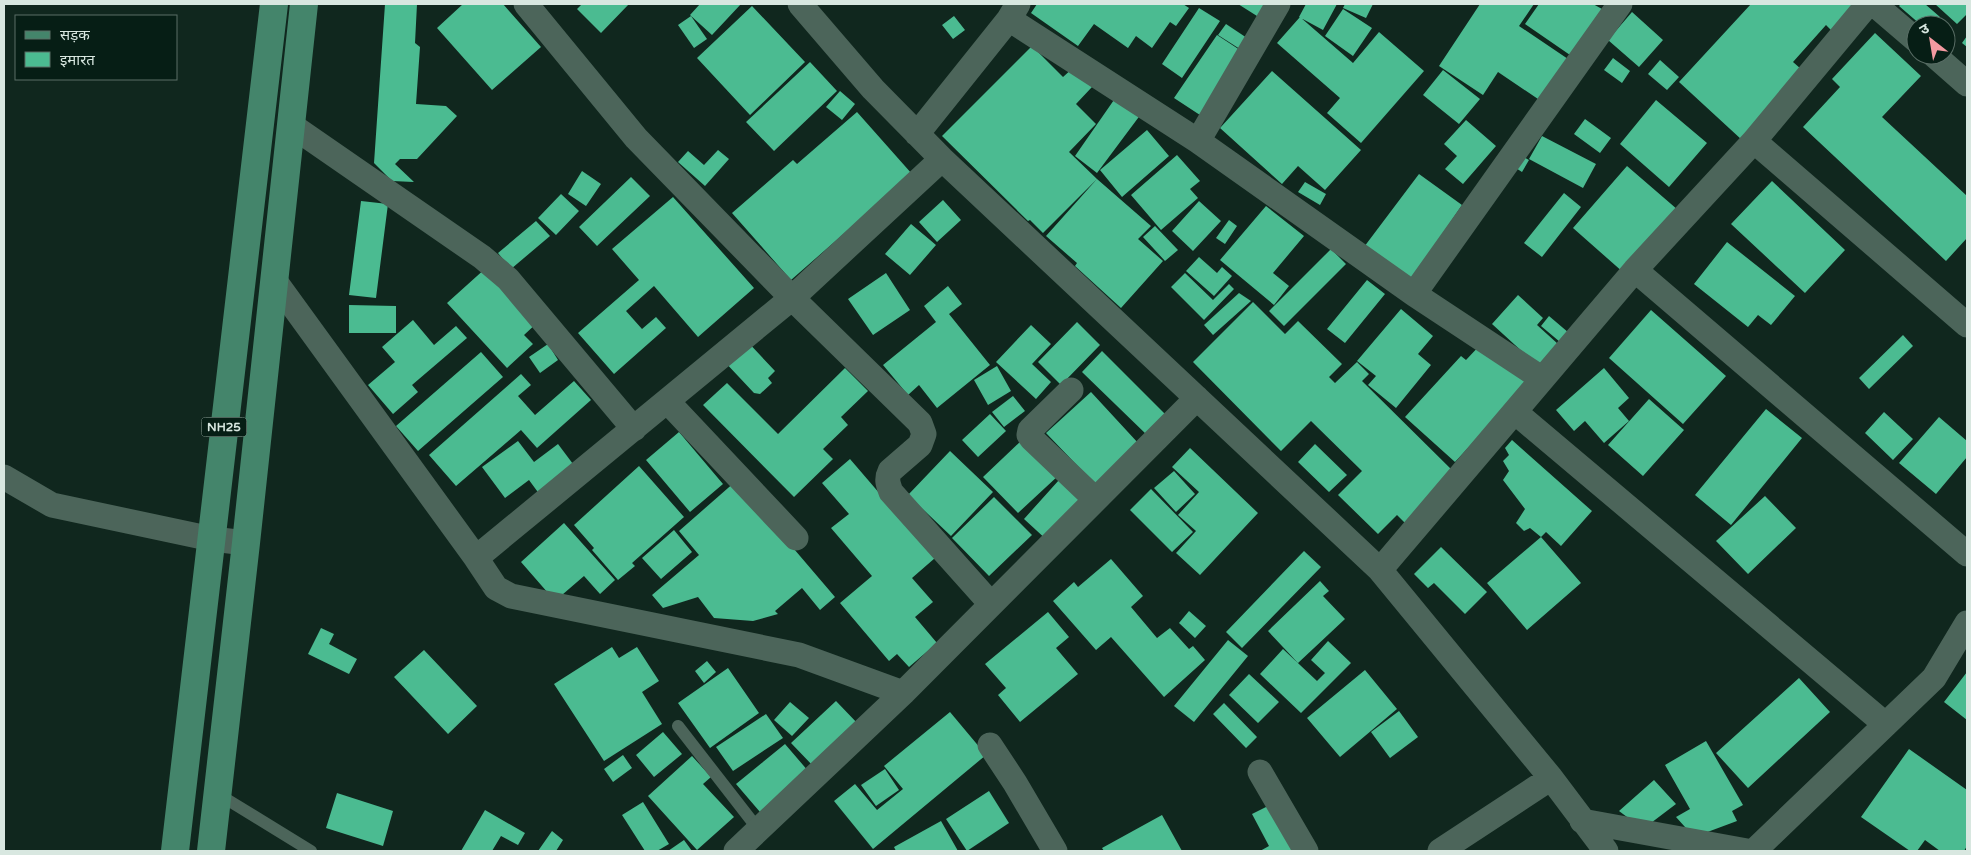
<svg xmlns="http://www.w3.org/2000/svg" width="1971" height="855" font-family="'Varela Round','Noto Sans Devanagari',sans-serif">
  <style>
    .building { fill: #4bbb91 }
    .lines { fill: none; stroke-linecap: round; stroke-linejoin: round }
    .service { stroke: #4c655a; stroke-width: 12 }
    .minor { stroke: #4c655a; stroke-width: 25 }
    .primary { stroke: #44856b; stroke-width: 28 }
    .labels { text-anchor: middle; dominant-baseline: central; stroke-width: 5; stroke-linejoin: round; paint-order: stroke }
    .shield { fill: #061e15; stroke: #99aba3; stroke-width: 1 }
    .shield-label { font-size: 12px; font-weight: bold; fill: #d8e7e0 }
  </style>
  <rect width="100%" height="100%" fill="#10271e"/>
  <path class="building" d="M385,4h32l-2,39 5,4 -4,57 30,2 11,10 -40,43h-17l-5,5 19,18 -22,-1 -18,-18z
    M463,4h40l38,43 -49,43 -55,-62z
    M582,4h47l-28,29 -24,-24z
    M700,4h41l-29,31 -22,-20z
    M1037,4h146l6,4 -13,18 -6,-4 -18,26 -16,-12 -8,12 -34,-24 -16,22 -47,-33z
    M1238,4h28l-9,12z
    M1306,4h31l-14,26 -24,-13z
    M1345,4h28l-7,14 -23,-10z
    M1480,4h54l-15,22 49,33 -30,40 -40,-27 -15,23 -44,-29z
    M1539,4h54l9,5 -32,46 -45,-31z
    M1751,4h104l-24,26 -5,-5 -33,37 8,7 -59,71 -63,-58z
    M1901,4h24l15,13 -7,8h-12l-22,-19z
    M1935,4h32v10l-10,10z
    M752,6l53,56 -55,53 -53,-57z
    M1199,8l21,13 -38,57 -20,-14z
    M1343,9l29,19 -19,28 -28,-20z
    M1632,12l31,28 -24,27 -31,-27z
    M691,16l16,23 -13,9 -16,-23z
    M954,16l11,14 -12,9 -11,-14z
    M1300,17l53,46 26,-31 45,39 -63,72 -34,-30 13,-15 -63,-55z
    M1226,24l24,16 -7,11 -25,-16z
    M1875,33l46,43 -39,41 85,79v42l-21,23 -143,-134 37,-40 -8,-8z
    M1217,35l29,19 -43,63 -29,-19z
    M1967,36v11l-5,-4z
    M1032,46l31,31 10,-9 19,19 -16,17 20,20 -27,28 28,27 -54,54 -13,-13 -2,1 -86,-85z
    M1613,58l17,13 -8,12 -18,-13z
    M1660,60l19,17 -12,13 -19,-16z
    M810,62l27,29 -63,60 -28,-29z
    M1443,70l37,29 -21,25 -36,-29z
    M1272,71l89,79 -36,40 -27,-24 -16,18 -62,-56z
    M840,91l15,13 -13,16 -16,-13z
    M1116,97l25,17 -44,59 -22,-17z
    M1656,100l51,43 -38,44 -49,-43z
    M857,112l55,62 -121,106 -59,-67 61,-53 4,4z
    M1585,119l26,19 -11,15 -26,-19z
    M1466,120l30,26 -33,38 -18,-15 12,-13 -13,-12z
    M1147,130l22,26 -47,41 -22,-27z
    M1542,136l54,28 -13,24 -54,-29z
    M718,150l11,9 -24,27 -27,-24 10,-11 16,14z
    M1515,152l14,8 -7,12 -14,-9z
    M1177,155l23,26 -10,8 8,9 -37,32 -30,-35z
    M1627,166l51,44 -54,63 -51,-45z
    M582,171l19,13 -15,22 -18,-12z
    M1419,174l43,31 -52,77 -46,-35z
    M631,177l19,19 -53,50 -18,-19z
    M1097,179l54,47 -13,13 25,22 -42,47 -46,-42 2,-3 -31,-27z
    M1772,181l73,69 -40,43 -74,-69z
    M1305,182l21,12 -6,11 -22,-13z
    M1564,193l17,14 -39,50 -18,-14z
    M561,194l18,17 -23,24 -18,-17z
    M673,197l81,91 -56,49 -44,-51 -28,25 16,18 14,-12 10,11 -52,46 -36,-41 61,-53 -27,-31z
    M943,200l18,20 -24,22 -18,-20z
    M361,201l27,3 -12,94 -27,-3z
    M1199,201l22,20 -28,30 -21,-20z
    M1266,206l38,30 -31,37 16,13 -15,19 -54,-45z
    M1229,220l8,6 -12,18 -9,-6z
    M536,221l14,15 -39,33 -13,-16z
    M911,224l25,21 -26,30 -25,-21z
    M1155,226l23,24 -13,11 -22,-24z
    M1727,242l68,54 -24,29 -13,-10 -10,12 -54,-43z
    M1331,249l15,15 -62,62 -15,-15z
    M1199,257l18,16 5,-6 10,9 -18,20 -28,-25z
    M487,267l51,55 -14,13 9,9 -26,24 -60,-65z
    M886,273l24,37 -37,25 -25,-36z
    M1185,273l28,27 16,-16 5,5 -30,31 -33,-33z
    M1367,280l18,14 -40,49 -18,-14z
    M948,286l14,18 -13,10 41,51 -53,43 -18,-23 -11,10 -25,-30 53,-43 -12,-16z
    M1239,293l12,8 -38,34 -9,-10z
    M1518,295l25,23 -6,7 21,19 -20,22 -46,-42z
    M1253,302l32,32 13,-13 44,43 -13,13 6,6 22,-21 12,12 -7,7 93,92 -50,50 -8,-8 -19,19 -40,-39 24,-24 -51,-50 -30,30 -88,-89z
    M349,305l47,1v27h-47z
    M1401,309l32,27 -15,18 13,11 -35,43 -28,-23 8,-9 -19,-15z
    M1651,310l75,66 -43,48 -74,-66z
    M1549,316l20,17 -9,9 -19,-16z
    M413,320l21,25 22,-19 11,12 -55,47 6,7 -25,22 -25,-29 27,-23 -13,-15z
    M1077,322l23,23 -39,40 -23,-23z
    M1031,325l20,19 -19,20 19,18 -15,17 -40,-37z
    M1903,335l10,11 -44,43 -10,-11z
    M745,339l30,32 -7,7 4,5 -12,11 -6,-1 -31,-33z
    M1482,343l45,41 -72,78 -50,-45 56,-61 5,4z
    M548,344l10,16 -18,13 -11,-16z
    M1102,351l66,66 -19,20 -67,-65z
    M481,352l22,25 -85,74 -22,-25z
    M997,366l14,25 -23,14 -14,-25z
    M845,368l23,23 -27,26 7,8 -25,24 10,10 -39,38 -91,-92 24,-22 51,51z
    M1604,368l25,30 -11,10 11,13 -25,22 -19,-22 -11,10 -18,-21z
    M521,374l10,11 -13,11 17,19 39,-34 17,19 -54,48 -16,-18 -65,56 -27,-31z
    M1091,392l48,52 -44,40 -49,-51z
    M1013,396l12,15 -21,16 -12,-15z
    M1649,399l35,31 -41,46 -35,-31z
    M1766,409l36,29 -71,87 -36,-30z
    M1884,412l29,27 -20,21 -28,-27z
    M990,414l16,17 -28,26 -16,-17z
    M1939,417l28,24v16l-31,37 -37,-31z
    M679,432l44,52 -33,28 -44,-52z
    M1023,439l36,36 -41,38 -35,-36z
    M1512,440l80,71 -31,35 -15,-14 -5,5 -11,-9 -6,3 -8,-8 9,-14 -22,-29 6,-9 -6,-10 6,-6 -4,-7z
    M518,441l16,21 24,-18 18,24 -36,27 -11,-15 -24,18 -23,-31z
    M1315,444l32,31 -18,17 -31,-30z
    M1190,448l68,65 -58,62 -24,-22 20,-22 -18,-16 21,-23 -27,-25z
    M950,451l43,41 -42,44 -43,-41z
    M850,459l85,99 -23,20 21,24 -18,15 22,26 -28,24 -12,-13 -8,7 -49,-58 32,-27 -41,-48 18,-14 -27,-31z
    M639,466l45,51 -52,46 3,3 -17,14 -26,-30 2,-2 -20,-23z
    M1174,471l21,23 -19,18 -22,-24z
    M1059,480l25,22 -36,39 -24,-22z
    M736,481l99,116 -15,13 -18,-22 -27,23 3,3 -25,7 -39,-3 -16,-21 -35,11 -11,-13 47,-40 -20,-24z
    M1151,489l42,43 -21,20 -42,-42z
    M1765,496l31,32 -48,46 -32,-33z
    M994,497l38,38 -43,41 -37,-38z
    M564,523l51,57 -15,14 -16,-18 -29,25 -34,-39z
    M674,530l18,22 -31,27 -19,-21z
    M1541,537l40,46 -54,47 -40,-47z
    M1441,547l46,45 -22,22 -31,-31 -6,5 -14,-14z
    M1304,551l17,16 -79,81 -16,-16z
    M1111,559l32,37 -12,11 26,31 13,-10 19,21 4,-3 12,14 -41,37 -53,-60 -15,13 -43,-49 21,-19 4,5z
    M1320,581l9,10 -6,5 22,23 -47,44 -30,-32z
    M1189,611l17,15 -11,12 -16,-15z
    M1048,612l21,25 -13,11 22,26 -58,48 -22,-27 8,-7 -21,-24z
    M321,628l13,6 -5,10 28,15 -8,15 -41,-20z
    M1228,640l20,16 -54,66 -20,-16z
    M1328,641l23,22 -50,50 -41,-39 23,-25 34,32 8,-8 -14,-13z
    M612,647l7,11 18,-11 22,34 -17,11 20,32 -58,37 -50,-77z
    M424,650l53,56 -29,28 -54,-57z
    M707,661l9,11 -12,11 -9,-12z
    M728,668l31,45 -49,35 -32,-45z
    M1365,670l32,39 -57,48 -33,-39z
    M1967,672v48l-23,-18z
    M1249,674l30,28 -21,21 -29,-28z
    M1799,678l31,34 -82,76 -32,-35z
    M836,701l24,25 -45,42 -24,-25z
    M790,702l19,16 -17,18 -18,-16z
    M1224,703l33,34 -11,11 -33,-34z
    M1399,711l19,26 -28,21 -19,-26z
    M950,712l36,43 -113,94 -39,-48 21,-17 22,26 26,-21 -19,-23z
    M766,714l17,24 -50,33 -17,-24z
    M663,732l19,22 -28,23 -18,-22z
    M1706,741l37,64 -11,6 5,10 -43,16 -18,-20 14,-8 -25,-44z
    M785,744l24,28 -49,40 -24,-28z
    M1909,749l58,41v56l-3,5h-24l-15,-11 -8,11h-7l-49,-34z
    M623,755l9,13 -19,14 -9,-13z
    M692,756l19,21 -8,7 31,33 -37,33 -49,-54z
    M885,769l14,21 -23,16 -15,-21z
    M1654,780l22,24 -33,25 -24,-18z
    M989,791l20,32 -42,28 -21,-32z
    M337,793l56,18 -10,35 -57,-18z
    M643,802l26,42 -12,7h-12l-23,-36z
    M1268,806l26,45h-34l9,-5 -17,-32z
    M485,810l40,23 -7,12 -17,-9 -9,15h-31z
    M1162,815l20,36h-78l-2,-3z
    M941,821l17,30h-62l-2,-4z
    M552,831l11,9 -7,11h-18z
    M684,840l8,11h-24z"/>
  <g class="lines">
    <path class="service" d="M678,726l80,103
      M218,794l93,57"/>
    <path class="minor" d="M526,4l110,134 156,160 128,125 4,11 -4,11 -30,26c-4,8 -2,13 1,21l100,112
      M800,4l73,85 69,70 438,411 171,208 55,73
      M1018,4l-9,15 189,122 216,153 127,84
      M1874,4l42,36
      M1934,55l33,29
      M291,125l191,132 26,22 126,150
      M917,134l92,-115
      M1198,141l80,-137
      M1754,141l213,184
      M1635,270l332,284
      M275,281l201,277
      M1414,294l206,-290
      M1071,390l-41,40 -1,5 3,4 63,60
      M667,401l129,137
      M1515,412l370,312
      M4,477l48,28 160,34 34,4
      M1380,570l255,-300 119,-129 114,-137
      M903,693l-104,-38 -288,-59 -15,-8 -20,-30 316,-260 150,-139
      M990,745l25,38 40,68
      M1260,772l46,79
      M1582,821l165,30
      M736,851l167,-158 294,-295
      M1440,851l111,-73
      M1754,851l180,-173 33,-55"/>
    <path class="primary" d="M175,851l99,-847
      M211,851l35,-308 58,-539"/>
  </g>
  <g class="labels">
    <rect class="shield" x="201.5" y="417.5" width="45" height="19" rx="4"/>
    <g class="shield-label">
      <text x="224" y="427">NH25</text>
    </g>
  </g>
  <rect width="1971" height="855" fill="none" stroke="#d8e7e0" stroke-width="10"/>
  <rect x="15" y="15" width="162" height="65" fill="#061e15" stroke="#5a6e66"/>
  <rect x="25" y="31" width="25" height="8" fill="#44856b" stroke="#5a6e66"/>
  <text x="60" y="40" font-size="15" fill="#d8e7e0">सड़क</text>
  <rect x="25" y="52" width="25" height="15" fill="#4bbb91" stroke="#5a6e66"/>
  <text x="60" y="65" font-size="15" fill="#d8e7e0">इमारत</text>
  <g transform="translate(1931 40) rotate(329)"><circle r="24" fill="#061e15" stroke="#5a6e66"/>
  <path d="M0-4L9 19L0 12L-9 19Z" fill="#f49aa1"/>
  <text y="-8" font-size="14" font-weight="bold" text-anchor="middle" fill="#d8e7e0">उ</text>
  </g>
</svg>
